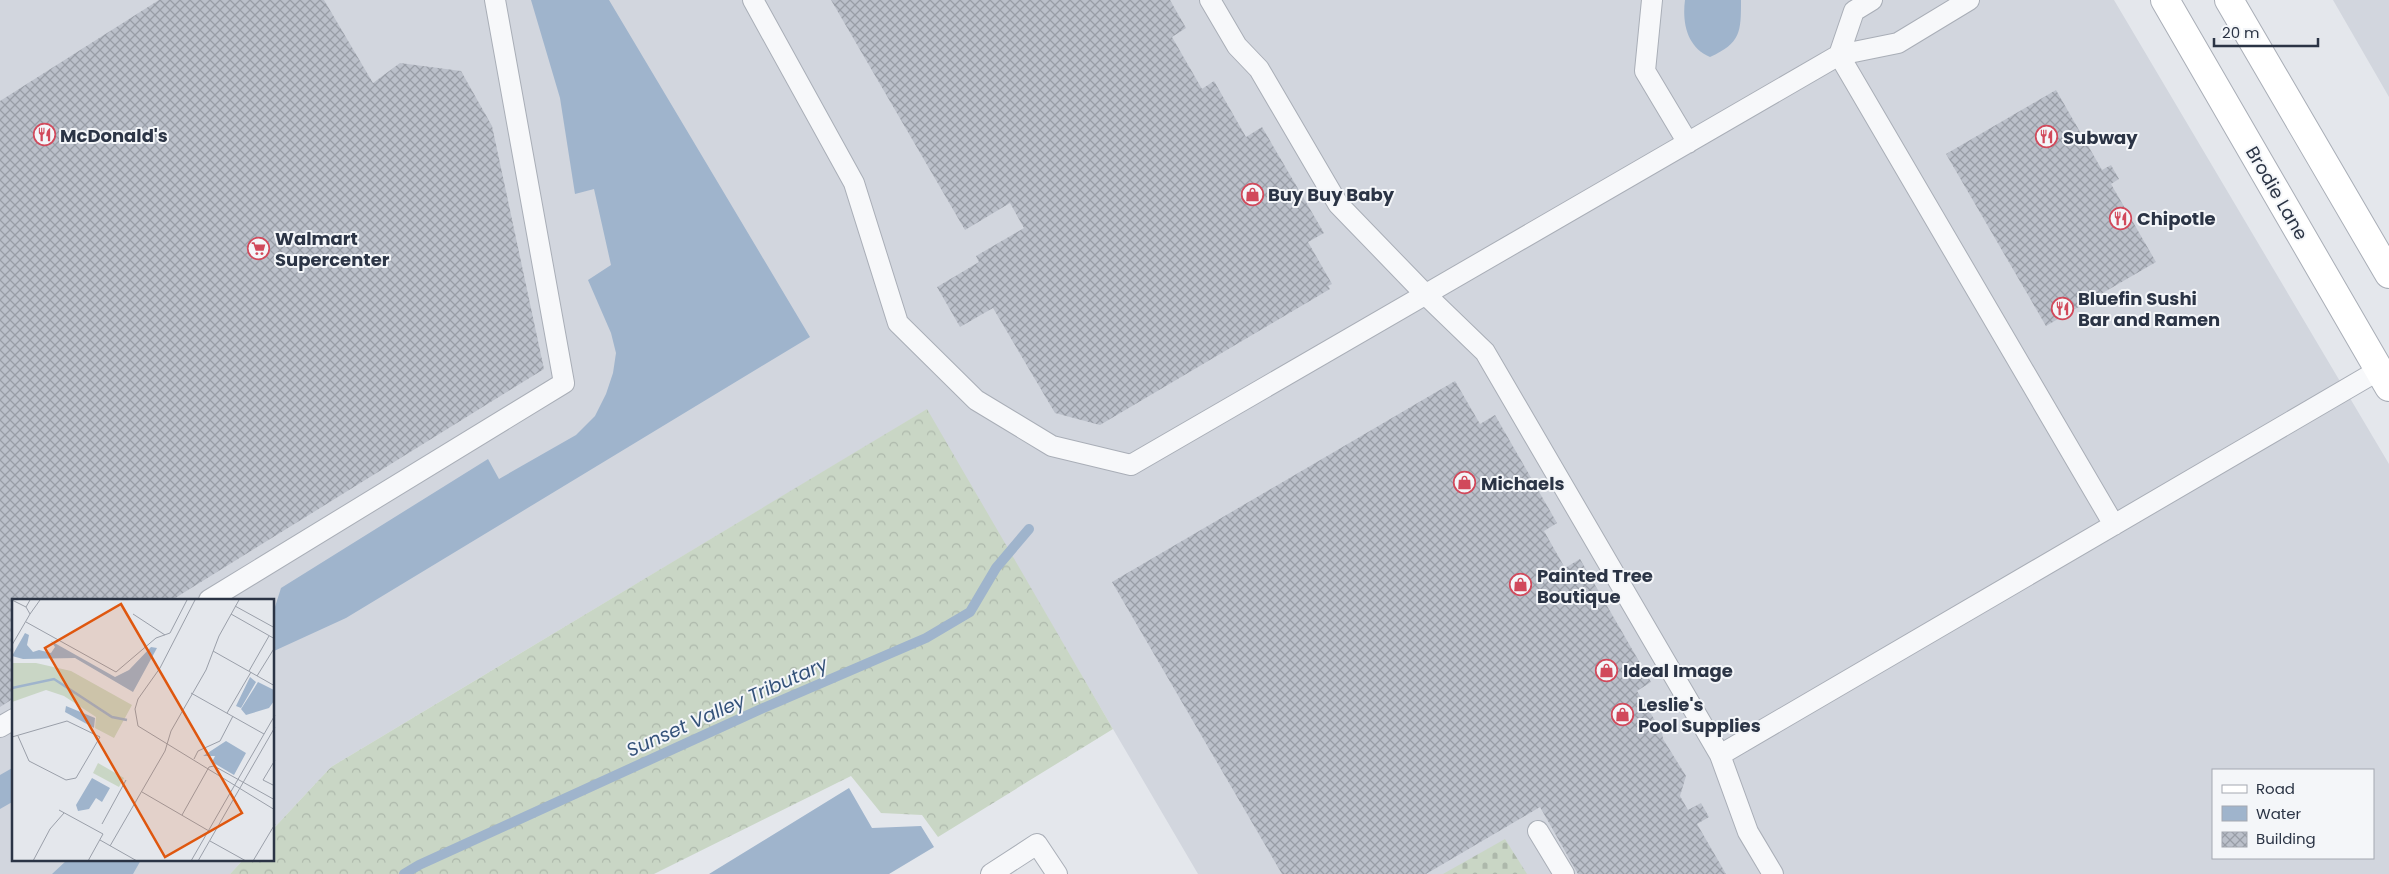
<svg xmlns="http://www.w3.org/2000/svg" width="2389" height="874" font-family="Poppins,sans-serif">
  <style>
    .built { fill: #d2d6de; fill-rule: evenodd }
    .forest { fill: url(#forest-crowns) }
    .cemetery { fill: url(#cemetery-stones) }
    .water { fill: #9fb4cc }
    .lines { fill: none; stroke-linecap: round; stroke-linejoin: round }
    .stream { stroke: #9fb4cc; stroke-width: 10 }
    .building { fill: url(#building-cross-hatch) }
    .lane-casing { stroke: #a9aeb7; stroke-width: 22 }
    .secondary-casing { stroke: #a9aeb7; stroke-width: 30 }
    .lane { stroke: #f7f8fa; stroke-width: 20 }
    .secondary { stroke: #fff; stroke-width: 28 }
    .labels { text-anchor: middle; dominant-baseline: central; stroke-width: 4; stroke-linejoin: round; paint-order: stroke }
    .poi-label { font-size: 18px; font-weight: bold; fill: #2b3445; stroke: #f4f6f9; text-anchor: start }
    .street-label { font-size: 18px; fill: #2b3445; stroke: #f4f6f9 }
    .water-label { font-size: 19px; font-style: italic; fill: #34527a; stroke: #f4f6f9 }
    .inset-river { fill: none; stroke: #9fb4cc; stroke-width: 2.5 }
    .inset-road { fill: none; stroke: #9a9fa9; stroke-width: 1 }
    .view { fill: #df570f; fill-opacity: 0.15; stroke: #df570f; stroke-width: 2.5 }
    .inset-edge { fill: none; stroke: #2b3445; stroke-width: 2.5 }
  </style>
  <defs>
    <pattern id="forest-crowns" width="20" height="18" patternUnits="userSpaceOnUse" patternTransform="scale(1.25)"><rect width="20" height="18" fill="#c9d6c5"/><path d="M2 6a3 3 0 1 1 6 0M12 15a3 3 0 1 1 6 0" fill="none" stroke="#adb8ab"/></pattern>
    <pattern id="cemetery-stones" width="16" height="16" patternUnits="userSpaceOnUse" patternTransform="scale(1.25)"><rect width="16" height="16" fill="#c9d6c5"/><path d="M2 7V4a2 2 0 0 1 4 0v3zM10 15v-3a2 2 0 0 1 4 0v3z" fill="#adb8ab"/></pattern>
    <pattern id="building-cross-hatch" width="8" height="8" patternUnits="userSpaceOnUse" patternTransform="scale(1.25)"><rect width="8" height="8" fill="#bbc0ca"/><path d="M0 0l8 8M0 8l8-8" fill="none" stroke="#989da6"/></pattern>
  </defs>
  <rect width="100%" height="100%" fill="#e4e7ec"/>
  <path class="built" d="M0,0h2114l275,464v410h-1191l-272,-464 -595,357 -57,61v-228h-260v260h229l-13,14h-230zM2213,770h160v88h-160z
    M2333,0h56v97z"/>
  <path class="forest" d="M927,409l186,320 -175,108 -16,-22 -41,-2 -30,-37 -197,98h-424l13,-14h31v-32l57,-61z"/>
  <path class="cemetery" d="M1505,839l22,35h-84z"/>
  <path class="water" d="M531,0h78l201,337 -464,281 -72,33v-41l7,-22 207,-129 11,20 77,-44 19,-19 11,-22 7,-21 3,-20 -5,-20 -23,-53 23,-15 -17,-76 -19,5 -15,-96z
    M1685,0h56c0,32 0,43 -31,57 -23,-10 -28,-34 -25,-57z
    M14,767v34l-14,8v-34z
    M849,788l23,40 49,-2 13,21 -45,27h-180z
    M67,860h74l-8,14h-81z"/>
  <g class="lines">
    <path class="stream" d="M404,874l15,-9 342,-156 165,-71 44,-26 26,-44 33,-39"/>
  </g>
  <path class="building" d="M159,0h165l49,83 27,-20 61,8 31,55 52,243 -372,231h-158v98l-14,9v-606z
    M831,0h339l16,28 -14,9 30,52 12,-8 32,56 16,-10 62,106 -16,9 24,42 -4,2 2,3 -230,136 -45,-12 -62,-105 -33,19 -23,-40 42,-25 -3,-6 48,-28 -14,-25 -45,27z
    M2056,90l46,80 9,-5 8,14 -8,5 45,78 -110,64 -100,-172z
    M1455,381l25,43 15,-9 62,108 -13,8 21,37 15,-9 71,123 -14,9 25,41 1,7 23,37 -6,20 8,14 13,-7 8,14 -12,7 29,50h-148l-38,-67 -114,67h-144l-170,-292z"/>
  <g class="lines">
    <defs>
      <path id="lane" d="M753,0l101,183 44,140 78,77 76,46 79,19 708,-410 59,-12 71,-43
        M1210,0l27,46 22,23 79,135 88,91 59,57 235,403 28,77 25,42
        M1652,0l-7,71 43,72
        M1872,0l-18,11 -15,44 275,470
        M209,600l355,-217 -69,-383
        M0,727l14,-8
        M1720,755l659,-385
        M1538,831l26,43
        M991,874l46,-30 20,30"/>
      <path id="secondary" d="M2165,0l224,387
        M2229,0l160,274"/>
    </defs>
    <use href="#lane" class="lane-casing"/>
    <use href="#secondary" class="secondary-casing"/>
    <use href="#lane" class="lane"/>
    <use href="#secondary" class="secondary"/>
  </g>
  <defs>
    <symbol id="restaurant-ring" viewBox="-11 -11 22 22"><circle r="9.5" fill="#f4f6f9" stroke="#d1495b" stroke-width="1.5"/><path d="M-5-6h1v4h1v-4h1v4h1v-4h1v5L-1.5 .5V6h-2V.5L-5-1ZM5-6V6H3V1.5H1.5Q1.5-4 5-6Z" fill="#d1495b"/></symbol>
    <symbol id="shop-ring" viewBox="-11 -11 22 22"><circle r="9.5" fill="#f4f6f9" stroke="#d1495b" stroke-width="1.5"/><path d="M-5-2.5h2.3a2.7 3.5 0 0 1 5.4 0H5L5.5 6h-11ZM-1.5-2.5h3a1.5 2.3 0 0 0-3 0Z" fill="#d1495b"/></symbol>
    <symbol id="supermarket-ring" viewBox="-11 -11 22 22"><circle r="9.5" fill="#f4f6f9" stroke="#d1495b" stroke-width="1.5"/><path d="M-6-5.5h2.5l.6 2H6L4.5 2H-2.5L-4.4-4H-6ZM-1.5 3.2a1.3 1.3 0 1 0 .1 0ZM3 3.2a1.3 1.3 0 1 0 .1 0Z" fill="#d1495b"/></symbol>
  </defs>
  <g fill-rule="evenodd">
    <use href="#restaurant-ring" x="32" y="122" width="25" height="25"/>
    <use href="#restaurant-ring" x="2034" y="124" width="25" height="25"/>
    <use href="#shop-ring" x="1240" y="182" width="25" height="25"/>
    <use href="#restaurant-ring" x="2108" y="206" width="25" height="25"/>
    <use href="#supermarket-ring" x="246" y="236" width="25" height="25"/>
    <use href="#restaurant-ring" x="2050" y="296" width="25" height="25"/>
    <use href="#shop-ring" x="1452" y="470" width="25" height="25"/>
    <use href="#shop-ring" x="1508" y="572" width="25" height="25"/>
    <use href="#shop-ring" x="1594" y="658" width="25" height="25"/>
    <use href="#shop-ring" x="1610" y="702" width="25" height="25"/>
  </g>
  <g class="labels">
    <g class="poi-label">
      <text x="60" y="135">McDonald's</text>
      <text x="2063" y="137">Subway</text>
      <text x="1268" y="194">Buy Buy Baby</text>
      <text x="2137" y="218">Chipotle</text>
      <text x="275" y="238">Walmart<tspan x="275" dy="21">Supercenter</tspan></text>
      <text x="2078" y="298">Bluefin Sushi<tspan x="2078" dy="21">Bar and Ramen</tspan></text>
      <text x="1481" y="483">Michaels</text>
      <text x="1537" y="575">Painted Tree<tspan x="1537" dy="21">Boutique</tspan></text>
      <text x="1623" y="670">Ideal Image</text>
      <text x="1638" y="704">Leslie's<tspan x="1638" dy="21">Pool Supplies</tspan></text>
    </g>
    <g class="street-label">
      <text transform="translate(2277 193) rotate(60)">Brodie Lane</text>
    </g>
    <g class="water-label">
      <text transform="translate(727 707) rotate(-24)">Sunset Valley Tributary</text>
    </g>
  </g>
  <g transform="translate(12 599)">
    <rect width="262" height="262" fill="#e4e7ec"/>
    <path d="M0,64h24l35,8 61,34 -18,33 -19,-10 1,-11 -32,-21 -18,-6 -34,12z" fill="#c9d6c5"/>
    <path d="M86,164l26,15 -5,9 -26,-14z" fill="#c9d6c5"/>
    <path d="M13,34l4,2 -2,10 6,7 6,-2 12,3 4,-6 -4,-6 64,36 14,-7 22,-23 6,1 -24,44 -58,-34 -52,1 -11,-3zM238,78l6,5 -15,26 -5,-2zM246,83l16,8v11l-5,7 -23,7 -5,-6zM54,107l29,12 -1,10 -29,-16zM214,142l20,12 -12,22 -22,-13 3,-6h-12zM80,179l18,10 -8,14 -6,-4 -7,11 -11,2 -2,-6z" fill="#9fb4cc"/>
    <path class="inset-river" d="M0,89l42,-9 58,38 15,3"/>
    <path class="inset-road" d="M0,1l14,7 4,-7M183,1l-35,68 -22,31 -3,10 3,17 137,84M223,7l40,22M18,15l10,-14M121,15l32,21M219,15l44,25M14,23l90,50 40,-34 14,-5 17,-33M0,46l18,-31 -4,-7M201,52l62,35M237,72l20,-35M245,77l18,-29M179,94l73,41M215,114l24,-41M0,138l55,-16 33,16 -24,41 -10,2 -37,-19 -11,-25M182,160l4,-8 22,-10 13,-25M263,161l-12,20 12,6M197,168l5,-1 61,34M130,193l67,39M47,211l44,24 -15,27M170,216l27,-48M90,225l24,-44M88,241l37,21M198,242l36,20M98,247l55,-95 6,-20 35,-61 13,-34 20,-36M21,262l17,-32 14,-16M179,262l84,-146M186,262l77,-134M241,262l22,-37"/>
    <path class="view" d="M109,5l121,209 -77,44 -120,-209z"/>
    <rect width="262" height="262" class="inset-edge"/>
  </g>
  <rect x="2212" y="769" width="162" height="90" fill="#f4f6f9" stroke="#a4a8b1"/>
  <rect x="2222" y="785" width="25" height="8" fill="#ffffff" stroke="#a4a8b1"/>
  <text x="2256" y="794" font-size="15" fill="#2b3445">Road</text>
  <rect x="2222" y="806" width="25" height="15" fill="#9fb4cc" stroke="#a4a8b1"/>
  <text x="2256" y="819" font-size="15" fill="#2b3445">Water</text>
  <rect x="2222" y="832" width="25" height="15" fill="url(#building-cross-hatch)" stroke="#a4a8b1"/>
  <text x="2256" y="844" font-size="15" fill="#2b3445">Building</text>
  <path d="M2214 38v8h104v-8" fill="none" stroke="#2b3445" stroke-width="2.5"/>
  <text x="2222" y="38" font-size="15" fill="#2b3445" stroke="#f4f6f9" stroke-width="4" paint-order="stroke">20 m</text>
</svg>
